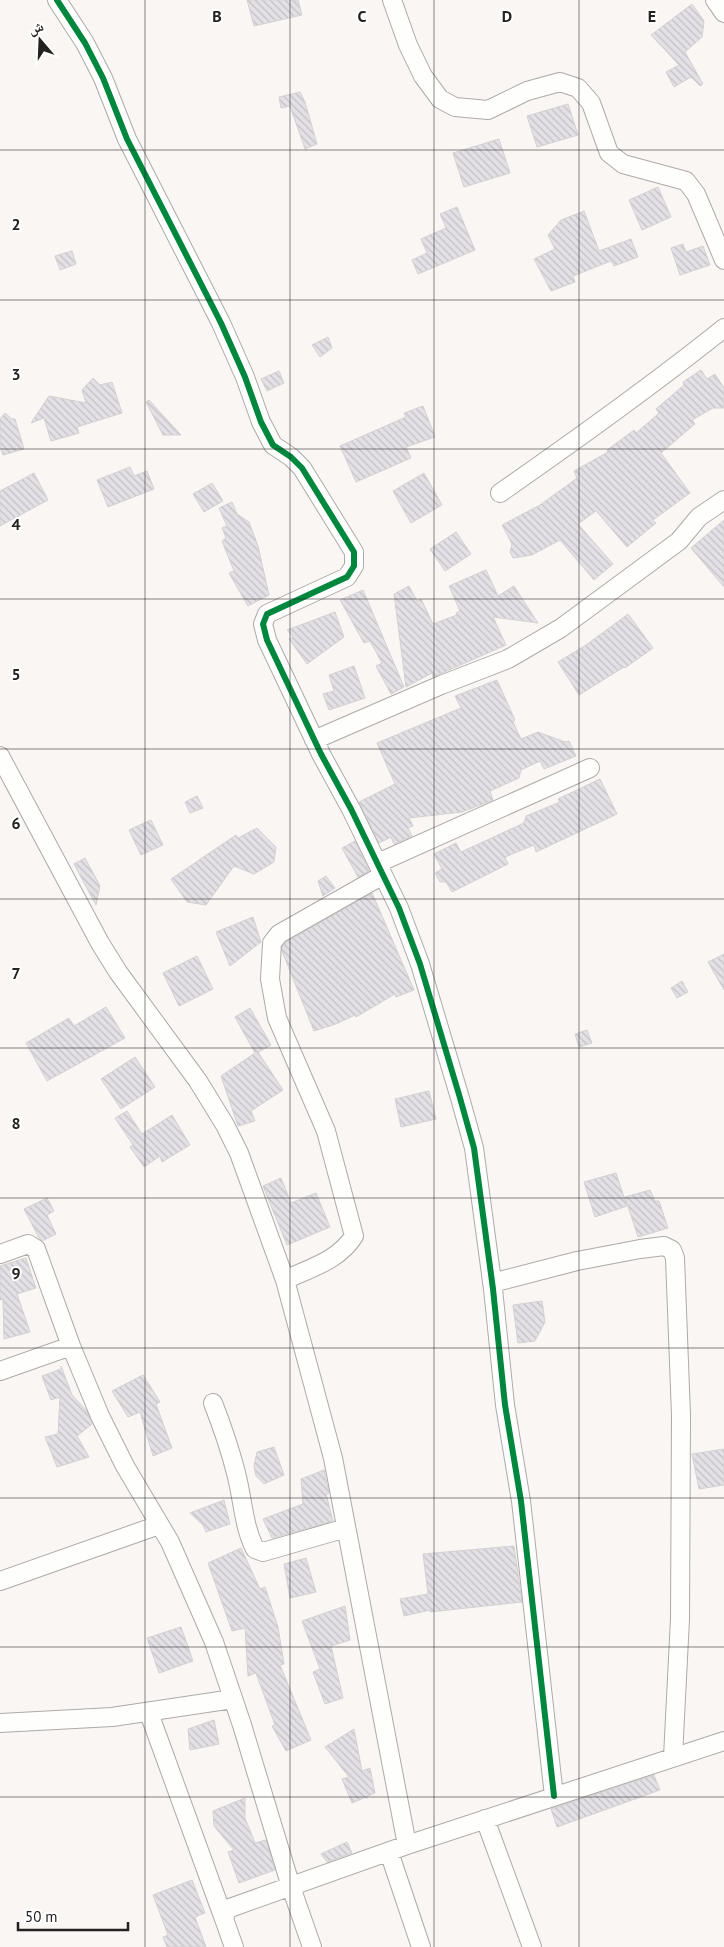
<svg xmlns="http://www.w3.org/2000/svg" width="724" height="1947" font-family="'PT Sans','Noto Naskh Arabic',sans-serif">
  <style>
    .building { fill: url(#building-back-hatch); stroke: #d3d1d1 }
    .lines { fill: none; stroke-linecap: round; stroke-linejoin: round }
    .street-casing { stroke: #adaaa9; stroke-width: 20 }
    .street { stroke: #fefefd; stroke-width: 18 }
    .cycleway-casing { stroke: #fff; stroke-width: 9 }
    .cycleway { stroke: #00873e; stroke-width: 6 }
    .grid { fill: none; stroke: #242120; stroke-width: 1; stroke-opacity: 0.55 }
    .grid-label { font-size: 16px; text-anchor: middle; font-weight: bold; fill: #242120; stroke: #fff; stroke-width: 4; stroke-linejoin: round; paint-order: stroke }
  </style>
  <defs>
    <pattern id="building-back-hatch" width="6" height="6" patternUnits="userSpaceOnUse" patternTransform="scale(1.25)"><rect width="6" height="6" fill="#e4e1e6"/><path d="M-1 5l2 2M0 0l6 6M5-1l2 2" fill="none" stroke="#c3c1c5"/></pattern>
  </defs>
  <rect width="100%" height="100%" fill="#faf6f4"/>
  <path class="building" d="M247,0h51l4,15 -48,11z
    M692,4l12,17 -2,16 -17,15 18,32 -3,2 -9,-9 -17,10 -8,-15 13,-7 -28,-30z
    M300,92l5,10 12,42 -12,5 -15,-43 -9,2 -2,-11z
    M568,104l10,31 -41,12 -10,-31z
    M499,139l11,34 -46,14 -11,-34z
    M658,187l13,30 -29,13 -13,-30z
    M457,207l18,43 -57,24 -6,-14 15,-7 -6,-14 25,-11 -6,-14z
    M584,211l15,40 32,-12 7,18 -24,9 -3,-5 -38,15 2,6 -24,9 -17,-32 21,-10 -7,-14 13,-15z
    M683,244l3,8 17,-6 7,19 -30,10 -9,-27z
    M72,251l4,13 -16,6 -5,-14z
    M328,337l4,11 -12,9 -8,-12z
    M701,370l6,9 8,-5 9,14v20h-11l-21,12 3,4 -34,29 29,40 -37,27 3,3 -29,24 -31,-36 -18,13 35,40 -19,16 -34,-40 -28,15 -19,3 -3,-6 2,-8 -10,-19 38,-20 37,-27 -3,-7 34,-19 -1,-2 27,-20 2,3 23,-20 -3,-4 28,-24 -1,-3z
    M279,371l5,12 -17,8 -6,-12z
    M93,378l7,7 12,-3 10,31 -45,14 2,6 -28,8 -7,-23 -13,5 18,-27 37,7 -4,-13z
    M149,400l32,35h-18l-17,-33z
    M423,406l12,31 -29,10 5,11 -55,24 -16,-36 66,-29 -2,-4z
    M5,413l7,6h3l9,30 -21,6 -3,-9v-27z
    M130,467l4,9 13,-5 7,18 -46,18 -11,-27z
    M34,473l14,27 -48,26v-35z
    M424,473l18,32 -31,18 -18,-32z
    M212,483l11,18 -19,11 -11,-18z
    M232,502l5,12 12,8 9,24 11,49 -21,11 -19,-33 5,-2 -12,-30 4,-3 -4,-10 5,-2 -8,-18z
    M724,520v67l-33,-39z
    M456,532l15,22 -26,17 -15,-22z
    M486,570l12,26 16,-10 24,37 -45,-6 13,28 -73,32 -1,-4 -26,14 -12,-93 15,-8 8,15 4,-2 12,25 24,-9 -1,-2 4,-2 -11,-25z
    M363,590l41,97 -13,7 -15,-28 6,-3 -12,-22 -6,2 -24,-43z
    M335,612l9,25 -37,27 -18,-25 4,-2 -6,-7z
    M628,614l25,34 -28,20 -1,-1 -45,28 -21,-33 28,-17z
    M354,666l11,32 -36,12 -6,-16 11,-3 -5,-16z
    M497,680l18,40 -2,2 8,17 17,-7 27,10 4,-1 7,15 -32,13 -4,-8 -19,9 -2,8 -29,13 3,9 -31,12 -53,6 4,8 -5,2 4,8 -18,8 -3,-7 -12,6 -20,-41 36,-18 -18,-41 84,-35 -6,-12z
    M600,779l17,35 -81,38 -2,-7 -29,12 3,7 -56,28 -6,-10h-6l-5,-9 7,-4 -8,-15 22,-11 5,9 63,-29 2,-7 34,-14 -2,-3z
    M197,796l6,12 -13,5 -5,-11z
    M151,820l12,25 -22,10 -12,-25z
    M257,828l19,19 -2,15 -20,12 -20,-8 -28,39 -19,-3 -16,-23 65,-44 2,3z
    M355,841l14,30 -11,6 -16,-29z
    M85,858l15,28 -4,19 -22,-41z
    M326,876l9,12 -12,8 -5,-15z
    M372,893l42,97 -18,7 -1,-3 -39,23 -1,-2 -19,9 -22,7 -32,-80v-4l4,-5z
    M253,917l8,25 -31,24 -14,-34z
    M724,954v36l-16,-28z
    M197,956l16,33 -34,17 -16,-33z
    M682,981l6,11 -11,6 -6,-10z
    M106,1007l19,31 -78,43 -21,-38 43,-25 5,8z
    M250,1008l21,37 -13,7 25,38 -32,21 4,10 -17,5 -17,-50 34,-23 -20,-36z
    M587,1030l5,13 -13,4 -4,-13z
    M135,1057l20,30 -34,22 -20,-30z
    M429,1091l7,28 -35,8 -6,-28z
    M127,1111l15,23 30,-19 18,30 -28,17 -2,-6 -16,11 -14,-20 3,-2 -18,-27z
    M616,1173l11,33 -32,11 -11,-35z
    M281,1178l10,25 25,-10 14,34 -43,18 -24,-59z
    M650,1190l5,11h4l9,27 -30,9 -13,-40z
    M47,1198l7,13 -7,4 9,19 -14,7 -3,-3 -15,-29z
    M26,1258l10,30 -19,6 13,38 -26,7 -1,-40 -3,1v-34z
    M542,1301l3,21 -10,19 -17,2 -5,-38z
    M61,1366l11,29 15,16 5,13 -15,12 12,21 -32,10 -12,-30 13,-3 2,-37 -9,3 -9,-24 19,-7z
    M143,1375l17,27 -4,2 16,44 -19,8 -13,-44 -12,5 -16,-26z
    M274,1447l10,28 -20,9 -8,-8 -2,-10 3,-14z
    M724,1449v36l-25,4 -7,-35z
    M324,1470l5,23 -3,1 7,27 -61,17 -9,-19 40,-15 -2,-25z
    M224,1500l6,24 -24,8 -3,-7 -13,-12z
    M514,1546l8,56 -92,10v-2l-26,6 -4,-17 28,-5 -5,-40z
    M241,1548l19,41 5,-2 13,40 6,37 -4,1 31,75 -25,11 -14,-25 3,-1 -19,-52 -8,3 -3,-48 -13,3 -24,-68z
    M306,1558l10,34 -26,6 -6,-34z
    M345,1606l5,34 -19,6 12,52 -18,6 -12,-32 7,-3 -18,-48z
    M181,1627l12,34 -34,12 -12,-35z
    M214,1720l5,24 -29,6 -2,-21z
    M354,1729l8,42 8,-3 5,25 -9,4 1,2 -1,-2 -14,6 -10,-24 7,-2 -24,-30z
    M654,1775l6,15 -103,37 -6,-18z
    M245,1798v20l10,25 11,-3 9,30 -36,13 -11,-31 6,-2 -20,-24 -1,-15z
    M347,1842l5,11 -25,9 -6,-8z
    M192,1880l13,33 -10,4 11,30h-39l-4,-10 5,-2 -15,-40z"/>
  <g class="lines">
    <defs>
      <path id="street" d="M57,0l28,43 18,35 24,61 94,184 24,54 16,45 12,23 18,12 11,11 52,84v14l-7,11 -80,37 -4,10 4,16 54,114 30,55 48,99 21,56 40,134 14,50 19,141 12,116 16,96 33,295
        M392,0l16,45 15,31 17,23 15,8 33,3 39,-19 33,-9 18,6 13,15 18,50 14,11 63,17 10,13 28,66
        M715,0l9,13
        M500,493c76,-53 152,-107 224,-165
        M314,740l127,-55 67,-26 53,-31 118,-87 20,-24 25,-17
        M0,756l100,187 18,29 80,109 27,44 14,28 46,127 48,178 74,387
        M378,863l212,-95
        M0,1254l28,-10 8,5 35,97 29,70 25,50 45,76 44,100 28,83 49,162 21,60
        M285,1280c25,-12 53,-19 69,-44l-28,-105 -49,-113 -7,-39 2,-36 7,-9 104,-59
        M492,1283l85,-22 63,-12 24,-3 8,4 3,8 6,157 -1,204 -7,138
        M0,1371l71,-25
        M213,1403c9,23 17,46 23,70 7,26 7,52 19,76l8,3 83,-24
        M0,1581l159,-56
        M149,1713l75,206
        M0,1723l112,-6 121,-18
        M485,1819l47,128
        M389,1852l32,95
        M234,1947l-10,-28 3,-10 180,-64 317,-104"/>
    </defs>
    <use href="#street" class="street-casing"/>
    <use href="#street" class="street"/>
    <defs>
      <path id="cycleway" d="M57,0l28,43 18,35 24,61 94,184 24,54 16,45 12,23 18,12 11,11 52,84v14l-7,11 -80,37 -4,10 4,16 54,114 30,55 48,99 21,56 40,134 14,50 19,141 12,116 16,96 33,295"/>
    </defs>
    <use href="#cycleway" class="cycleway-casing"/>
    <use href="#cycleway" class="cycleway"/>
  </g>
  <path class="grid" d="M145,0v1947M290,0v1947M434,0v1947M579,0v1947M0,150h724M0,300h724M0,449h724M0,599h724M0,749h724M0,899h724M0,1048h724M0,1198h724M0,1348h724M0,1498h724M0,1647h724M0,1797h724"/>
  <g class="grid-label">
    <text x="217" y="22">B</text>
    <text x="362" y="22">C</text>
    <text x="507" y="22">D</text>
    <text x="652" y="22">E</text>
    <text x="16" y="230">2</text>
    <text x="16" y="380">3</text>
    <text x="16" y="530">4</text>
    <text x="16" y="680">5</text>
    <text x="16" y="829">6</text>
    <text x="16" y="979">7</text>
    <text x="16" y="1129">8</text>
    <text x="16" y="1279">9</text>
  </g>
  <g transform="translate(40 40) rotate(341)" stroke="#ffffff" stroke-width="4" paint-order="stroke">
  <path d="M0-4L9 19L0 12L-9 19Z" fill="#242120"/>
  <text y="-8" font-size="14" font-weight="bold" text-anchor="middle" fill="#242120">ش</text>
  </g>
  <path d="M18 1922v8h110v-8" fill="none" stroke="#242120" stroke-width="2.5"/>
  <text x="25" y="1922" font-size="15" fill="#242120" stroke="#ffffff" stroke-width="4" paint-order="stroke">50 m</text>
</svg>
